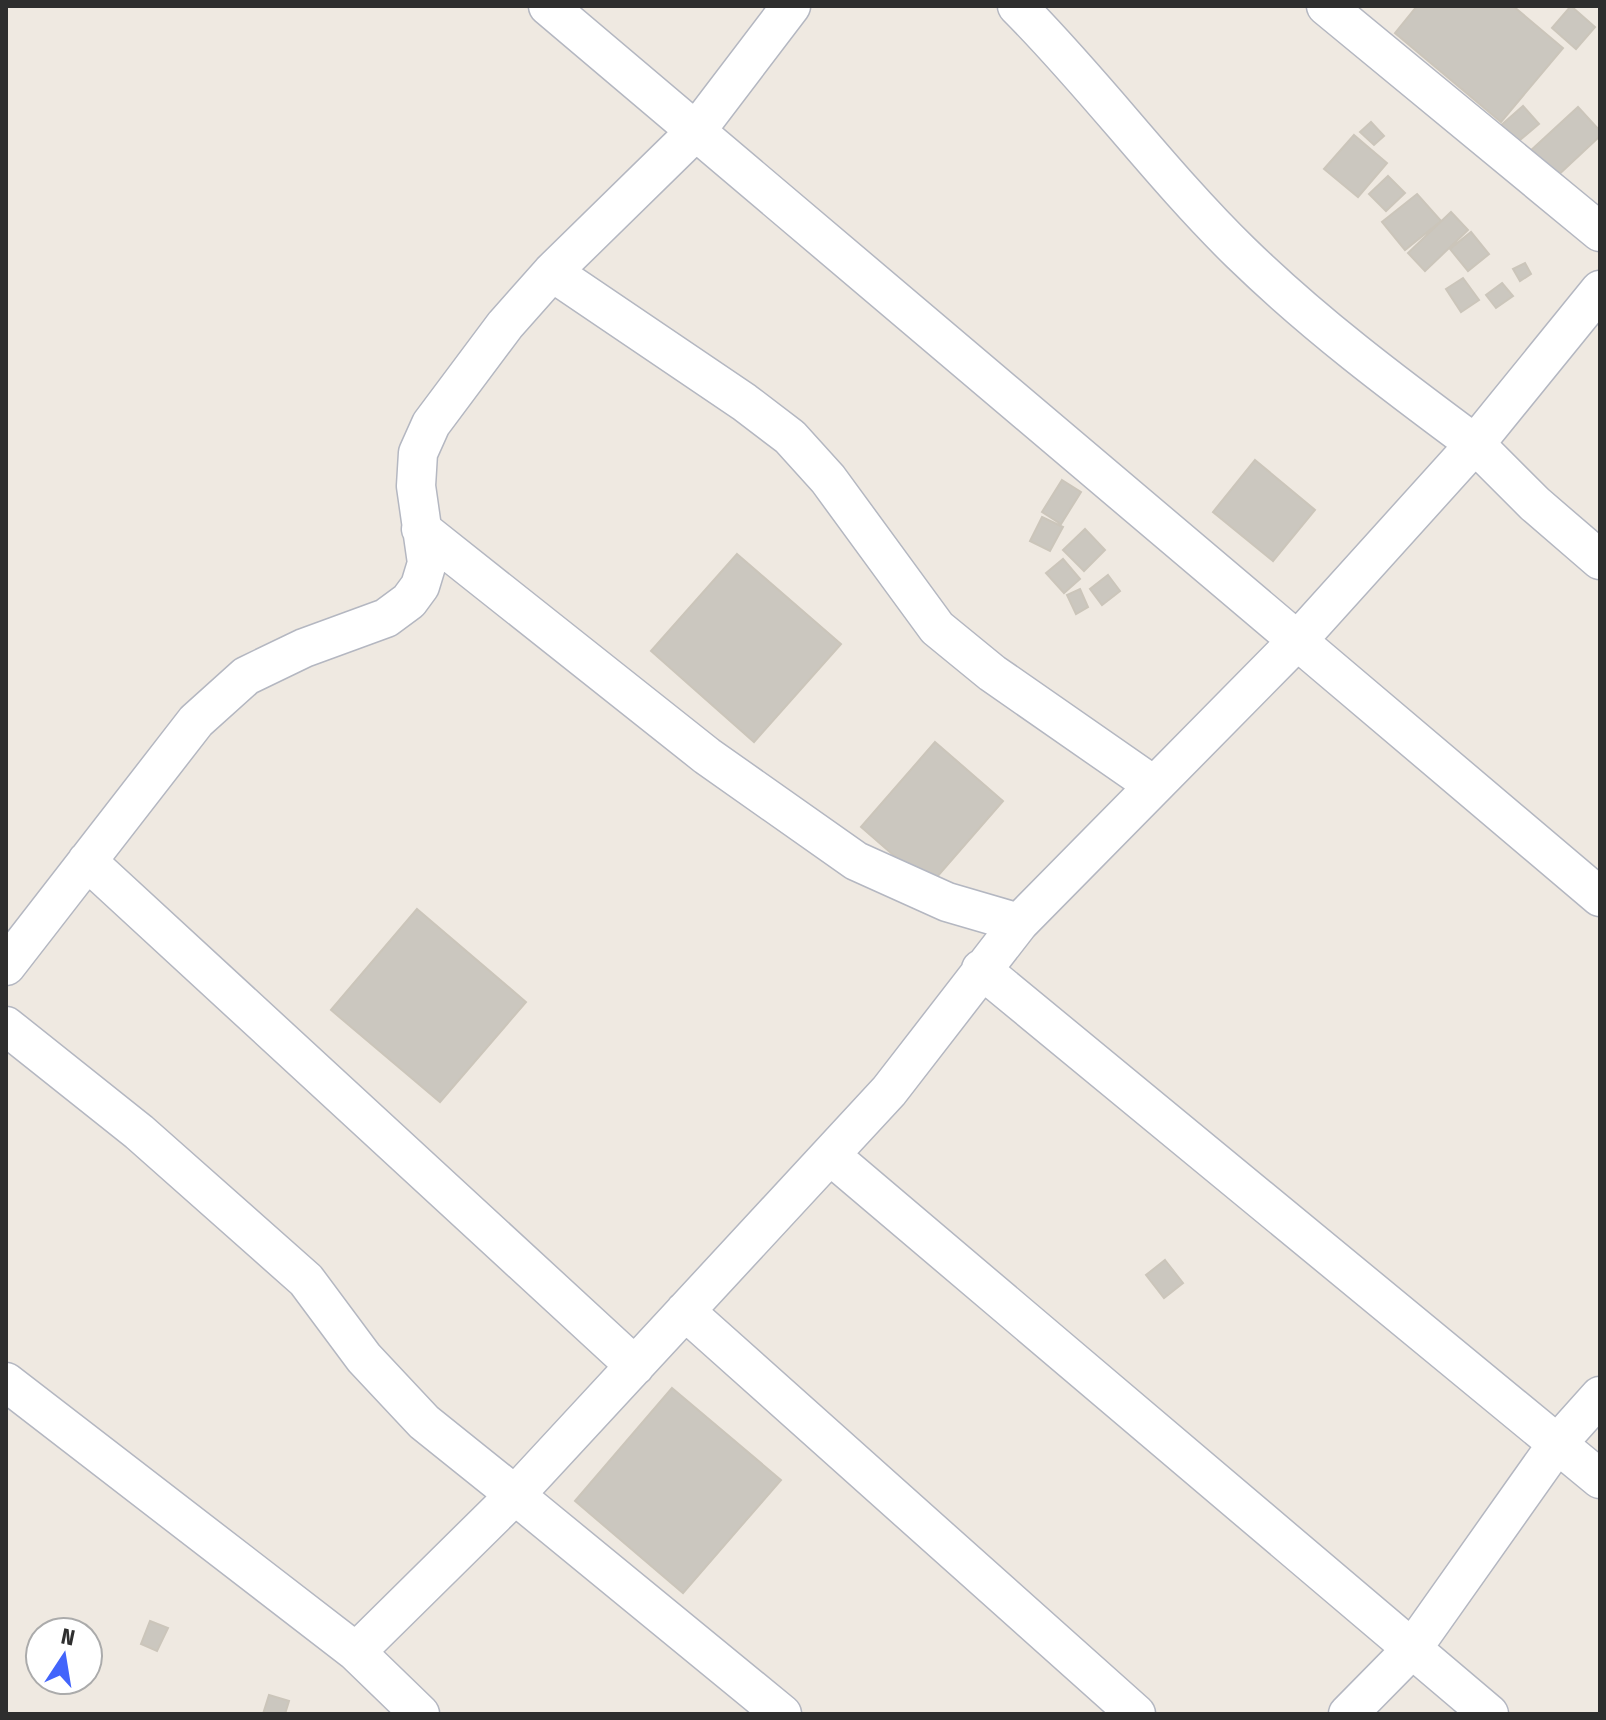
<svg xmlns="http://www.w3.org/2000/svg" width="1606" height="1720" font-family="'Fira Sans Condensed',sans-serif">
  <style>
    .building { fill: #cbc7bf; stroke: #cbc5ba; stroke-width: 2 }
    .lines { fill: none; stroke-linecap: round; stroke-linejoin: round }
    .minor-casing { stroke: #b4b7c1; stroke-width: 41 }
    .minor { stroke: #fff; stroke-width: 38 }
  </style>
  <rect width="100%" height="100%" fill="#efe9e1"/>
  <path class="building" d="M1417,6h96l50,42 -62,74 -106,-89z
    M1571,6l24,21 -19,22 -24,-21z
    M1523,106l16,18 -25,21 -15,-18z
    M1578,107l22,24v5l-46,43 -25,-27z
    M1371,122l13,14 -10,9 -14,-13z
    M1354,135l33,28 -29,34 -34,-28z
    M1388,176l17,17 -19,18 -17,-17z
    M1417,194l24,27 -36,29 -23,-28z
    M1451,212l17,18 -43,41 -17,-18z
    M1471,232l18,22 -21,17 -18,-22z
    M1525,263l6,11 -11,7 -7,-12z
    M1463,278l16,22 -18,12 -15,-23z
    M1502,283l11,13 -17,12 -10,-13z
    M1255,460l60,50 -42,51 -60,-49z
    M1062,480l19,12 -20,32 -19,-12z
    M1042,517l21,10 -13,24 -20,-10z
    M1085,529l20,21 -21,21 -21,-21z
    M737,554l104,90 -87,98 -103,-91z
    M1063,559l17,20 -16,14 -18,-20z
    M1108,575l12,16 -18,14 -12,-16z
    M1080,589l8,18 -12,7 -9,-19z
    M935,742l68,59 -74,85 -68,-59z
    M417,909l109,93 -86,100 -109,-92z
    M1165,1260l18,23 -19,15 -18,-23z
    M672,1388l109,92 -98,113 -108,-92z
    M150,1621l18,7 -11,23 -16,-7z
    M269,1695l20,6 -4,13h-22z"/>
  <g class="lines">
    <defs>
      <path id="minor" d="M548,6l1052,891
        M1017,6c78,78 144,169 224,247 73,71 153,131 234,191l125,-154
        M1326,6l274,226
        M552,272l192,130 46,35 38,42 109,149 55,45 161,112
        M421,529l286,227 149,105 91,41 72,21
        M87,861l548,505
        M6,966l190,-245 50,-45 58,-28 82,-30 23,-17 11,-15 7,-23 -11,-77 2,-33 13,-29 74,-99 47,-53 144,-141 95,-125
        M981,969l619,510
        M6,1026l133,106 167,148 58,78 60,64 91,73 374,-404 130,-168 279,-283 177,-196 60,60 65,56
        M830,1155l659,559
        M685,1311l451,403
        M6,1382l350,270 64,62
        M356,1652l159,-157 267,219
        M1348,1714l64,-65 145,-205 43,-48"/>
    </defs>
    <use href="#minor" class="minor-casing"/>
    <use href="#minor" class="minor"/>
  </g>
  <rect width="1606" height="1720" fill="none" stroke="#2e2e2e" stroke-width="16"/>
  <g transform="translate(64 1656) rotate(12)"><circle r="38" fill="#ffffff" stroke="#ababab" stroke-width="2"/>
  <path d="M0-6L14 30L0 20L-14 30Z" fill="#4264fb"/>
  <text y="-12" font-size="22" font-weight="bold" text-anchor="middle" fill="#2e2e2e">N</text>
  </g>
</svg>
